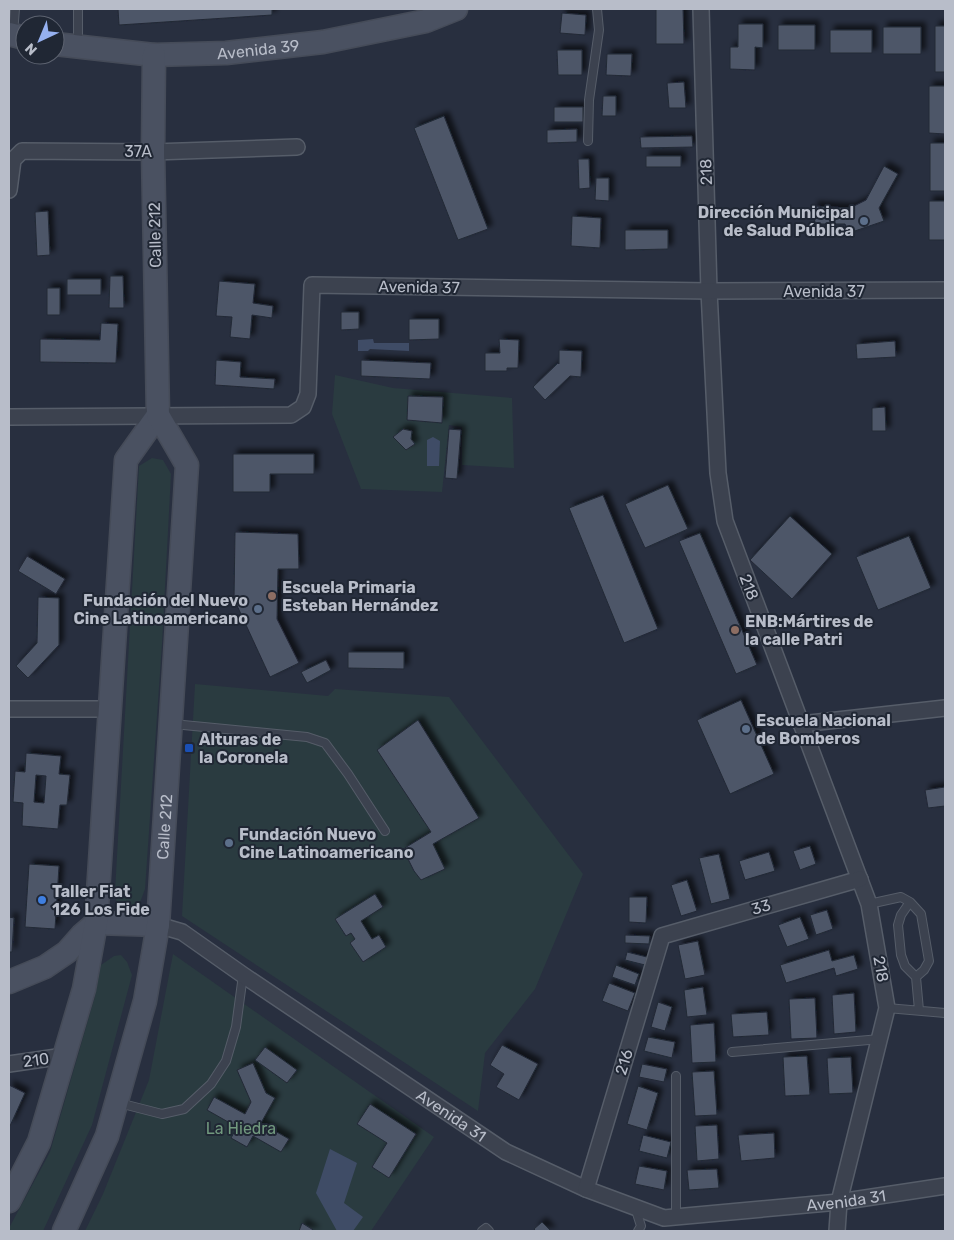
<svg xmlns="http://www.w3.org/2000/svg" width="954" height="1240" font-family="Rubik,sans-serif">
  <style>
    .green { fill: #2a3b40 }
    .water { fill: #3f4c66 }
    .building { fill: #4e5667; stroke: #222936; fill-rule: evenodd; filter: url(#shadow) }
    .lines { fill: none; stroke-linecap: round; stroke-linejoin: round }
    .lane-casing { stroke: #565d69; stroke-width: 10 }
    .street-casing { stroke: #565d69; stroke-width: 18 }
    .secondary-casing { stroke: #454b58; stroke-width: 25 }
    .lane { stroke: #3c424f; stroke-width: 8 }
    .street { stroke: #3c424f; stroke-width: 15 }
    .secondary { stroke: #4a5161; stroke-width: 22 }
    .service-dot { fill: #5c6f8a; stroke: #202734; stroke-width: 2 }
    .education-dot { fill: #8d6e63; stroke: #202734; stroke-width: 2 }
    .transit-dot { fill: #1a4fb4; stroke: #202734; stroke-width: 2 }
    .shop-dot { fill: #3f7fe0; stroke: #202734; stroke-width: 2 }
    .labels { text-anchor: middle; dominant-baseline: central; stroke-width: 4; stroke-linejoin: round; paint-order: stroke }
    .street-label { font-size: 16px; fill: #b8bdc9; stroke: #202734 }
    .poi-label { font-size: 16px; font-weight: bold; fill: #b8bdc9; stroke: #202734; text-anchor: start }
    .park-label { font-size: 16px; fill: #71987e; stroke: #202734 }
  </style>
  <defs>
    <filter id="shadow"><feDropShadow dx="4.5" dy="-4.5" stdDeviation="2.5" flood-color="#0009"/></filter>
  </defs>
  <rect width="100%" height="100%" fill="#282f3f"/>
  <path class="green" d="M335,375l58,13 119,10 2,70 -52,-3v-38l-13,-2 -7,67 -81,-3 -29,-75z
    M152,458l11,2 8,14 -9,170 -17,245 -6,16 -14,5 -8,-5 -2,-13 24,-426z
    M195,684l133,12 7,-7 114,8 134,177 -48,115 -50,64 -7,58 -296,-195z
    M173,954l261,183 -63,94h-286l18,-37 46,-114z
    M121,955l6,7 5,13 -40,150 -49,106h-34v-3l41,-76 45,-156 6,-31 13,-9z"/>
  <path class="water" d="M373,339l1,4h35v8l-39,-2 -2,2h-10v-11z
    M433,437l7,4 -1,25h-12v-26z
    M330,1149l27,14 -13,40 19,14 -10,14h-16l-21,-38z"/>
  <path class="building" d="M118,9h154v6l-153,10z
    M656,9h27l1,35h-28z
    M562,13l24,2 -1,20 -25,-2z
    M738,24h25v24l-8,-1v23l-25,-1v-22h8z
    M778,25h37v25h-37z
    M935,26h10v46h-10z
    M883,27h38v27h-38z
    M830,30h42v23h-42z
    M557,50h25v25h-24z
    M607,54h25l-1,22 -25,-1z
    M684,82l2,26h-17l-2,-25z
    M929,86h16v48l-16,-1z
    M603,96h13v20h-14z
    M554,107h29v15h-29z
    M444,116l44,113 -30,11 -44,-112z
    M577,129v13l-30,1v-13z
    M692,136l1,11 -52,1 -1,-11z
    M930,143h15v48h-15z
    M646,156h35v11h-35z
    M578,159h11l1,29 -11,1z
    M884,166l14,8 -19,34 5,13 -35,12 -4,-9h-30l-2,-18 37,2 16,-8z
    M596,178h13v23l-14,-1z
    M929,201h16v39h-16z
    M48,211l2,44 -13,1 -2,-44z
    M572,216l29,2 -1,30 -29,-2z
    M625,230h43v19l-43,1z
    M110,276h13l1,32h-15z
    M67,279h34v16h-34z
    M219,281l36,3 -2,19 20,3 -1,12 -20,-3 -2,24 -20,-2 2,-20 -16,-1z
    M47,288h13v27h-13z
    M341,312h18v17l-18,1z
    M409,319h30v20l-30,1z
    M101,323l17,1 -2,39 -76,-1v-23l60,1z
    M499,339l20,1 -1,28h-11v3h-22v-18h15z
    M895,341l1,16 -39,2 -1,-15z
    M559,350l23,1 -1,26 -11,-1 -25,24 -12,-13 25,-24 1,1z
    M216,360l25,2 -1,15 35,2 -1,10 -59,-4z
    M361,360l70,3 -1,16 -69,-3z
    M408,396l35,1 -1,26 -35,-3z
    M885,407l1,24h-14v-23z
    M403,429l9,2 -1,8 4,5 -9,6 -13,-13z
    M449,429l12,1 -4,49 -12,-1z
    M233,454h81v20h-44v18h-37z
    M668,485l20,44 -43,19 -20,-44z
    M603,495l55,134 -34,14 -55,-135z
    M790,516l42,38 -40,45 -42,-39z
    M235,532l63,2 1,35h-21l-1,50 22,44 -29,14 -36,-78z
    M700,533l57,132 -21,9 -57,-133z
    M909,536l22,52 -53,22 -22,-53z
    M27,556l38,23 -9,15 -38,-23z
    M38,597l21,1v47l-31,33 -12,-12 21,-23z
    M348,652h56v17l-56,-1z
    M326,660l5,10 -24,13 -6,-11z
    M741,700l33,74 -44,20 -33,-74z
    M418,720l61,98 -46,26 12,25 -24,11 -7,-9 -11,-22 28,-17 -54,-82z
    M26,753l35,3 -2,18 11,1 -3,30h-7l-2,24 -36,-3 1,-23 -10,-1 2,-31 10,1zM36,775l10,1 -2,27 -10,-1z
    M945,787v19l-17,2 -3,-18z
    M810,846l6,18 -16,6 -7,-19z
    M769,852l6,19 -30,9 -6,-19z
    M719,854l11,45 -19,5 -12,-46z
    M29,864l30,2 -4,63 -30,-2z
    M687,880l10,31 -16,5 -10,-31z
    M375,894l8,13 -22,14 11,18 7,-4 7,12 -23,15 -13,-19 5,-4 -4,-6 -5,3 -11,-17z
    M629,897h18l-1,26 -17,-1z
    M827,910l6,19 -17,6 -6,-20z
    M9,917l5,1 -2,34h-3z
    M800,917l9,22 -22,8 -9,-22z
    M625,935l25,1 -1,8 -24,-1z
    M698,941l7,34 -20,4 -7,-34z
    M829,950l3,11 22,-6 4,14 -22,7 -2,-8 -48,15 -6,-18z
    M627,952l20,5 -2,8 -20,-5z
    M616,965l23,9 -4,11 -23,-8z
    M609,983l26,10 -7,18 -26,-10z
    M703,987l4,28 -20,2 -3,-27z
    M854,993l2,39 -22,2 -2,-39z
    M815,998l2,40 -26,1 -2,-40z
    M658,1002l14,5 -7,24 -14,-4z
    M767,1012l2,23 -36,2 -2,-23z
    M714,1023l2,39 -24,1 -2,-38z
    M648,1037l27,5 -3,16 -28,-7z
    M502,1045l36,19 -19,36 -23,-13 8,-13 -14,-9z
    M265,1047l32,23 -10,13 -32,-23z
    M807,1056l3,39 -25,1 -2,-39z
    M851,1057l2,36 -24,1 -2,-36z
    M253,1063l13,30 9,5 -14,25 28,16 -8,13 -28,-16 -6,11 -16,-9 6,-11 -30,-17 7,-13 31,17 6,-12 -14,-32z
    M642,1064l25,5 -3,13 -25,-5z
    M714,1071l3,44 -22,1 -3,-44z
    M9,1085l16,8 -15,33 -1,-1z
    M638,1086l20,7 -11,37 -20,-6z
    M370,1104l46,30 -27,44 -17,-11 15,-24 -30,-19z
    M717,1125l2,34 -22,2 -2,-35z
    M774,1133l1,25 -34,3 -3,-26z
    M643,1135l28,7 -4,16 -28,-7z
    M639,1166l28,5 -3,19 -29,-6z
    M717,1169l2,19 -30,2 -2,-20z
    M542,1222l9,9h-15l-2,-2z
    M302,1223l13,8h-16z"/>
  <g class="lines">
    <defs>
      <path id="lane" d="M13,33l2,-24
        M78,44v-35
        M588,141l1,-41 10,-70 -2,-21
        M173,724l134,13 18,6 23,31 37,57
        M910,902l-9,13 -3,10 3,30 4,11 11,11
        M869,904l32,-7 9,5 11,12 8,47 -5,9 -8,7 3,33
        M887,1008l58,5
        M732,1052l148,-13
        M119,1103l43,11 22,-5 27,-25 15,-23 10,-34 7,-52
        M635,1207l6,19 -3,5
        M676,1217v-141
        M482,1231l4,-3 3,3"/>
      <g id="street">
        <path d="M701,9l8,282 9,182 7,48 144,383 18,104 -48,194 -2,29"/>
        <path d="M9,190l4,-30 9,-9 131,1 144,-5"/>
        <path d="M9,417l282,-2 12,-8 5,-13 4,-109 397,6 236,-1"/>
        <path d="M9,709h101"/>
        <path d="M801,724l144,-16"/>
        <path id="s1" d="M158,925l24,7 61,43 263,177 80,37 78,29 175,-16 106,-16"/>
        <path d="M9,1064l55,-8"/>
        <path d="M586,1189l76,-253 198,-57"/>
      </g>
      <g id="secondary">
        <path d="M9,34l16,4"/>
        <path id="s2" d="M55,44l99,11 72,-2 97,-11 103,-21 30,-12"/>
        <path d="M9,982l36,-15 22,-15 15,-17 14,-12 62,2"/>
        <path d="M9,1201l30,-59 45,-153 12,-66 30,-463 32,-45"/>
        <path id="s3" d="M64,1231l43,-95 38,-135 13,-76 29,-460 -29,-50 -5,-263 1,-97"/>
      </g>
    </defs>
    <use href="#lane" class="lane-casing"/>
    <use href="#street" class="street-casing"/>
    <use href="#secondary" class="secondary-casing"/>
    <use href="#lane" class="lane"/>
    <use href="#street" class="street"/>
    <use href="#secondary" class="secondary"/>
  </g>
  <g class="service-dot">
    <circle cx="864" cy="221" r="5"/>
    <circle cx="258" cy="609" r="5"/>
    <circle cx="746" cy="729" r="5"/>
    <circle cx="229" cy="843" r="5"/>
  </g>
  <g class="education-dot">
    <circle cx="272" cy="596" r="5"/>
    <circle cx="735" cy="630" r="5"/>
  </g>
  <rect class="transit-dot" x="184" y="743" width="10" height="10" rx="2.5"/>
  <circle class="shop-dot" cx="42" cy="900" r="5"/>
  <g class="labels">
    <g class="street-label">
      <text stroke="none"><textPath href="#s2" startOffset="204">Avenida 39</textPath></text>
      <text x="138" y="151">37A</text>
      <text transform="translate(706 172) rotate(-92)">218</text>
      <text transform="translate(155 235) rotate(-91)">Calle 212</text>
      <text transform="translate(419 287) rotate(1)">Avenida 37</text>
      <text x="824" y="291">Avenida 37</text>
      <text transform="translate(749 587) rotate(69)">218</text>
      <text stroke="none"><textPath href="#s3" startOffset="420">Calle 212</textPath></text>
      <text transform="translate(761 907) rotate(-16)">33</text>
      <text transform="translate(881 969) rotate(80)">218</text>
      <text transform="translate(36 1060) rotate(-8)">210</text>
      <text transform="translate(624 1062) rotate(-73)">216</text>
      <text stroke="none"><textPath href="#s1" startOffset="351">Avenida 31</textPath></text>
      <text stroke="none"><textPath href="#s1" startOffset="771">Avenida 31</textPath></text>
    </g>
    <g class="poi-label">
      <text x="854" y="212" text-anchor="end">Dirección Municipal<tspan x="854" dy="18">de Salud Pública</tspan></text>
      <text x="282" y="587">Escuela Primaria<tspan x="282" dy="18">Esteban Hernández</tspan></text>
      <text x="248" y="600" text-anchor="end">Fundación del Nuevo<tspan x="248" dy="18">Cine Latinoamericano</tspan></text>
      <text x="745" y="621">ENB:Mártires de<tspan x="745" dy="18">la calle Patri</tspan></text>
      <text x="756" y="720">Escuela Nacional<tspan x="756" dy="18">de Bomberos</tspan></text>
      <text x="199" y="739">Alturas de<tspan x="199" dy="18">la Coronela</tspan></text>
      <text x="239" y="834">Fundación Nuevo<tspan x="239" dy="18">Cine Latinoamericano</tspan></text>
      <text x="52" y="891">Taller Fiat<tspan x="52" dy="18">126 Los Fide</tspan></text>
    </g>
    <g class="park-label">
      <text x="241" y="1128">La Hiedra</text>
    </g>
  </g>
  <rect width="954" height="1240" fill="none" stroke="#b8bdc9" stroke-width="20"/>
  <g transform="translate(40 40) rotate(224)"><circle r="24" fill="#202734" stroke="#5d6370"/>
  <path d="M0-4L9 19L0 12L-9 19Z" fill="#96b1f0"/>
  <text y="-8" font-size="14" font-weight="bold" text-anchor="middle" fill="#b8bdc9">N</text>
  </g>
</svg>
